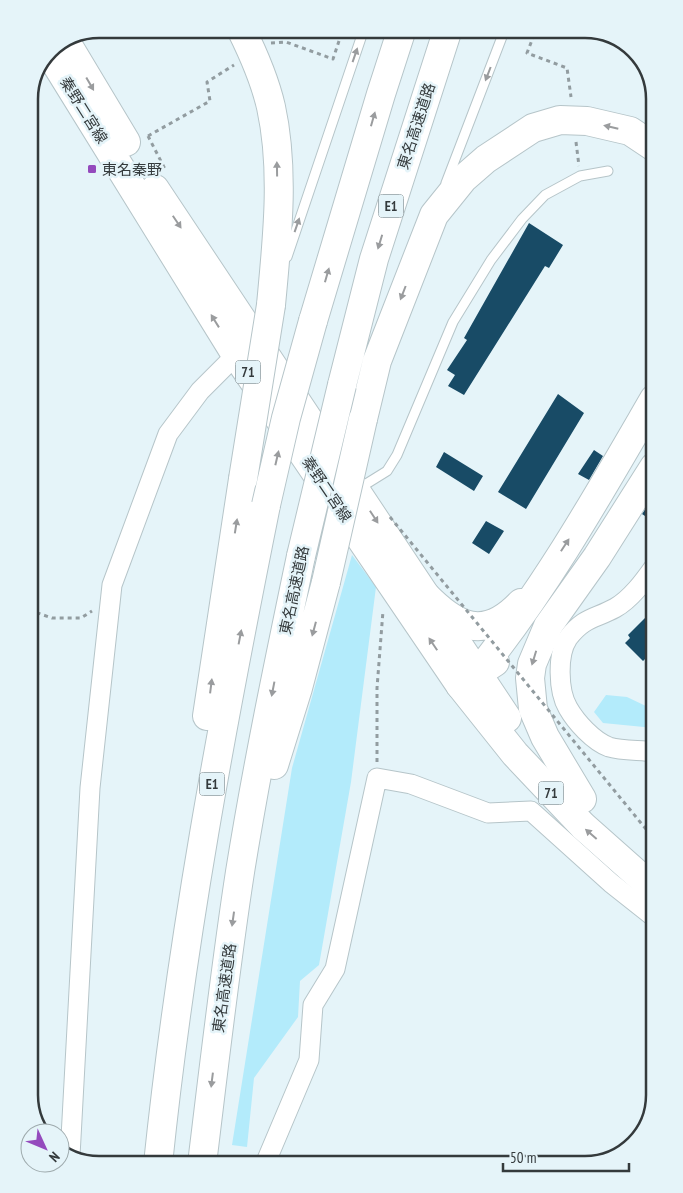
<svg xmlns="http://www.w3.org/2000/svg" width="683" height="1193" font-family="'PT Sans Narrow','Noto Sans JP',sans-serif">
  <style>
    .green { fill: #b3ebfb }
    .building { fill: #184b66 }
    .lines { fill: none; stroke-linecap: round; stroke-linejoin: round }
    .lane-casing { stroke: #b6c5c9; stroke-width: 11 }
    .street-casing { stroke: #b6c5c9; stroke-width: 21 }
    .primary-casing { stroke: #b6c5c9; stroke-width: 30 }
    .highway-casing { stroke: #b6c5c9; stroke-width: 30 }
    .path { stroke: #929ca0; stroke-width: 3; stroke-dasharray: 4 4; stroke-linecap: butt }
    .lane { stroke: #fff; stroke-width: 9 }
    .street { stroke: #fff; stroke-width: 19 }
    .primary { stroke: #fff; stroke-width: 28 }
    .highway { stroke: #fff; stroke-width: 28 }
    .highway-bridge-casing { stroke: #b6c5c9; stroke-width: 30; stroke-linecap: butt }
    .path-bridge { stroke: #929ca0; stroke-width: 3; stroke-dasharray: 4 4; stroke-linecap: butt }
    .highway-bridge { stroke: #fff; stroke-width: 28 }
    .oneway { fill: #9a9c9e }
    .poi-dot { fill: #944abd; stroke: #e5f4f9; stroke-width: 2 }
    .labels { text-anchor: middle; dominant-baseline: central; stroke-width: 5; stroke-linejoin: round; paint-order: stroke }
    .shield { fill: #e5f4f9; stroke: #697275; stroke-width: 1 }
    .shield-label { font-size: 14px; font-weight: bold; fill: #343a3c }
    .street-label { font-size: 15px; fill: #343a3c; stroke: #e5f4f9 }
    .poi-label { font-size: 15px; fill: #343a3c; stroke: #e5f4f9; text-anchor: start }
    .rim { fill: none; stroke: #343a3c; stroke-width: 2.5 }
  </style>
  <rect width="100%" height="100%" fill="#e5f4f9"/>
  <path class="green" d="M352,555l24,32 -25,195 -32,183 -19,16 -2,36 -44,61 -7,69 -15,-2 60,-377z
    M606,695l21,2 23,11 4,-1v21l-51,-5 -9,-11z"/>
  <path class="building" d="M529,223l34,22 -14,23 -4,-2 -81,129 -16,-9 7,-11 -8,-5 20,-30 -3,-2z
    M558,394l26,19 -58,96 -28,-17z
    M594,450l9,6 -14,24 -11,-6z
    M444,452l39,24 -9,15 -38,-24z
    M654,496v26l-12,-8z
    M486,521l18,10 -15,23 -17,-11z
    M654,609v41l-11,11 -18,-18 5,-5 -2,-3z"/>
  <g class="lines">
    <defs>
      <path id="lane" d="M446,183l59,-154
        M287,257l77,-228
        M358,489l29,-18 10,-16 56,-133 38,-62 31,-41 23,-24 35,-19 28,-5"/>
      <path id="street" d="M654,752c-14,-2 -32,-1 -45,-5 -16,-6 -33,-25 -41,-39 -10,-17 -11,-54 0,-70 16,-21 27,-19 47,-30 16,-9 29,-27 39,-41
        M70,1156l20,-368 22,-203 56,-151 32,-43 36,-36
        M265,1164l44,-104 4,-55 22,-36 42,-191 34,6 77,29 43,-2 80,72 43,34"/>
      <path id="primary" d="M66,42l60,100
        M48,51l188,304 224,330 55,69 68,72 71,63
        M155,189l352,529"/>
      <path id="highway" d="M241,29c12,24 24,52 30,78 14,64 6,133 0,198
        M313,321l68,-227 21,-65
        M342,385l32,-126 74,-230
        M363,419l14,-58 57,-146 29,-36 23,-20 47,-31 27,-8 27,1 43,10 24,16
        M424,594c32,33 60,48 97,9
        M478,672c68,-84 122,-180 176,-273
        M460,685l35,-23
        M207,716l36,-237
        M274,765l24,-77 28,-106
        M582,799l-37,-62 -12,-28 -3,-31 2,-14 16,-38 49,-69 57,-90
        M158,1164c23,-222 64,-440 108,-659
        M202,1164c12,-98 23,-195 38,-292 17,-106 39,-211 61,-316"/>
    </defs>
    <use href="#lane" class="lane-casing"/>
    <use href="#street" class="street-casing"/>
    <use href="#primary" class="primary-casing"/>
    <use href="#highway" class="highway-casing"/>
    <path class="path" d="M519,29l15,6 -7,18 40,15 4,29
      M271,43l15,-1 47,17 10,-30
      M148,136l18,35
      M148,136l62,-35 -3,-19 27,-17
      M576,142l3,24
      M29,610l23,8h29l11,-7
      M377,762v-74l6,-77"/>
    <use href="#lane" class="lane"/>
    <use href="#street" class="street"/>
    <use href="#primary" class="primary"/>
    <use href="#highway" class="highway"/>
    <defs>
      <path id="highway-bridge" d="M243,479l28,-174
        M266,505l20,-87 27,-97
        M301,556l41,-171
        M326,582l37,-163"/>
    </defs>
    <use href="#highway-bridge" class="highway-bridge-casing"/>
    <path class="path-bridge" d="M390,517l260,317"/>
    <use href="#highway-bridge" class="highway-bridge"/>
  </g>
  <defs><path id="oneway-solid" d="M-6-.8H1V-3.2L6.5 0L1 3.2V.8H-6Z" transform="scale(1.25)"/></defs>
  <g class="oneway">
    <use href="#oneway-solid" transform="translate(355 55) rotate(-71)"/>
    <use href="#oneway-solid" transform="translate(488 74) rotate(111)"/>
    <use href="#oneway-solid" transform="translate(90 84) rotate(60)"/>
    <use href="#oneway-solid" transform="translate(373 119) rotate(-74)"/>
    <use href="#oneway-solid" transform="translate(611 127) rotate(-167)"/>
    <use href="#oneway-solid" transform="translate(277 169) rotate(-91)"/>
    <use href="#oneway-solid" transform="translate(177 222) rotate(56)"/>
    <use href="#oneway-solid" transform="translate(297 225) rotate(-71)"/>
    <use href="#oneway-solid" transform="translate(380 242) rotate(107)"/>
    <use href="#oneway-solid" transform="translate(327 275) rotate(-74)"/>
    <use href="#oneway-solid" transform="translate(403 293) rotate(111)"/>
    <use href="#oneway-solid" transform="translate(215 321) rotate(-122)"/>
    <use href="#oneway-solid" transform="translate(277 458) rotate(-77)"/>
    <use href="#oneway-solid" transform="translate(374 517) rotate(57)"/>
    <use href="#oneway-solid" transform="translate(236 526) rotate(-81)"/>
    <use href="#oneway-solid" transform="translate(565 545) rotate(-57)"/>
    <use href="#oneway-solid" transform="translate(314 629) rotate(105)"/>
    <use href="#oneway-solid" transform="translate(240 637) rotate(-79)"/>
    <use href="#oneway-solid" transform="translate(433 644) rotate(-124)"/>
    <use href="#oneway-solid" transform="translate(534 658) rotate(107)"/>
    <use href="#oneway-solid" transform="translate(211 686) rotate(-83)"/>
    <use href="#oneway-solid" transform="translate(273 689) rotate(101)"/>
    <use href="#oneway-solid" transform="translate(591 834) rotate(-139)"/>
    <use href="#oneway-solid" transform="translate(233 919) rotate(98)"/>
    <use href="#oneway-solid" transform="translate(212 1080) rotate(97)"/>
  </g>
  <rect class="poi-dot" x="87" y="164" width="10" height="10" rx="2.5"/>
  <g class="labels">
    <g class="shield">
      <rect x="378.5" y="194.5" width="25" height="23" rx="4"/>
      <rect x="235.5" y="360.5" width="25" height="23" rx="4"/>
      <rect x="199.5" y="772.5" width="25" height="23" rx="4"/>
      <rect x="538.5" y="781.5" width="25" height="23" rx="4"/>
    </g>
    <g class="shield-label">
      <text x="391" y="206">E1</text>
      <text x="248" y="372">71</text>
      <text x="212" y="784">E1</text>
      <text x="551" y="793">71</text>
    </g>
    <g class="street-label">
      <text transform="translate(84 110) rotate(58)">秦野二宮線</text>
      <text transform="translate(416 126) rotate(-72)">東名高速道路</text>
      <text transform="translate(327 489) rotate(56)">秦野二宮線</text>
      <text transform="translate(294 590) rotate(-78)">東名高速道路</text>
      <text transform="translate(224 988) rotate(-82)">東名高速道路</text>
    </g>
    <g class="poi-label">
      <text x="102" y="169">東名秦野</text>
    </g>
  </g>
  <path d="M0 0H683V1193H0ZM99 38H585A61 61 0 0 1 646 99V1095A61 61 0 0 1 585 1156H99A61 61 0 0 1 38 1095V99A61 61 0 0 1 99 38Z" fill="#e5f4f9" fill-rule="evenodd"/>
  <path class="rim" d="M99 38H585A61 61 0 0 1 646 99V1095A61 61 0 0 1 585 1156H99A61 61 0 0 1 38 1095V99A61 61 0 0 1 99 38Z"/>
  <g transform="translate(45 1148) rotate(134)"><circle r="24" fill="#e5f4f9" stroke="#9eaaad"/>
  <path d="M0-4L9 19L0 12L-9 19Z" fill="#944abd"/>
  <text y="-8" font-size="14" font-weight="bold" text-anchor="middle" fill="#343a3c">N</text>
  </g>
  <path d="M503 1163v8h126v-8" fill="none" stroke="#343a3c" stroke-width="2.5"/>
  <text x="510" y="1163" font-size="15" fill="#343a3c" stroke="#e5f4f9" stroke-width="4" paint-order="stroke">50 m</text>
</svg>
